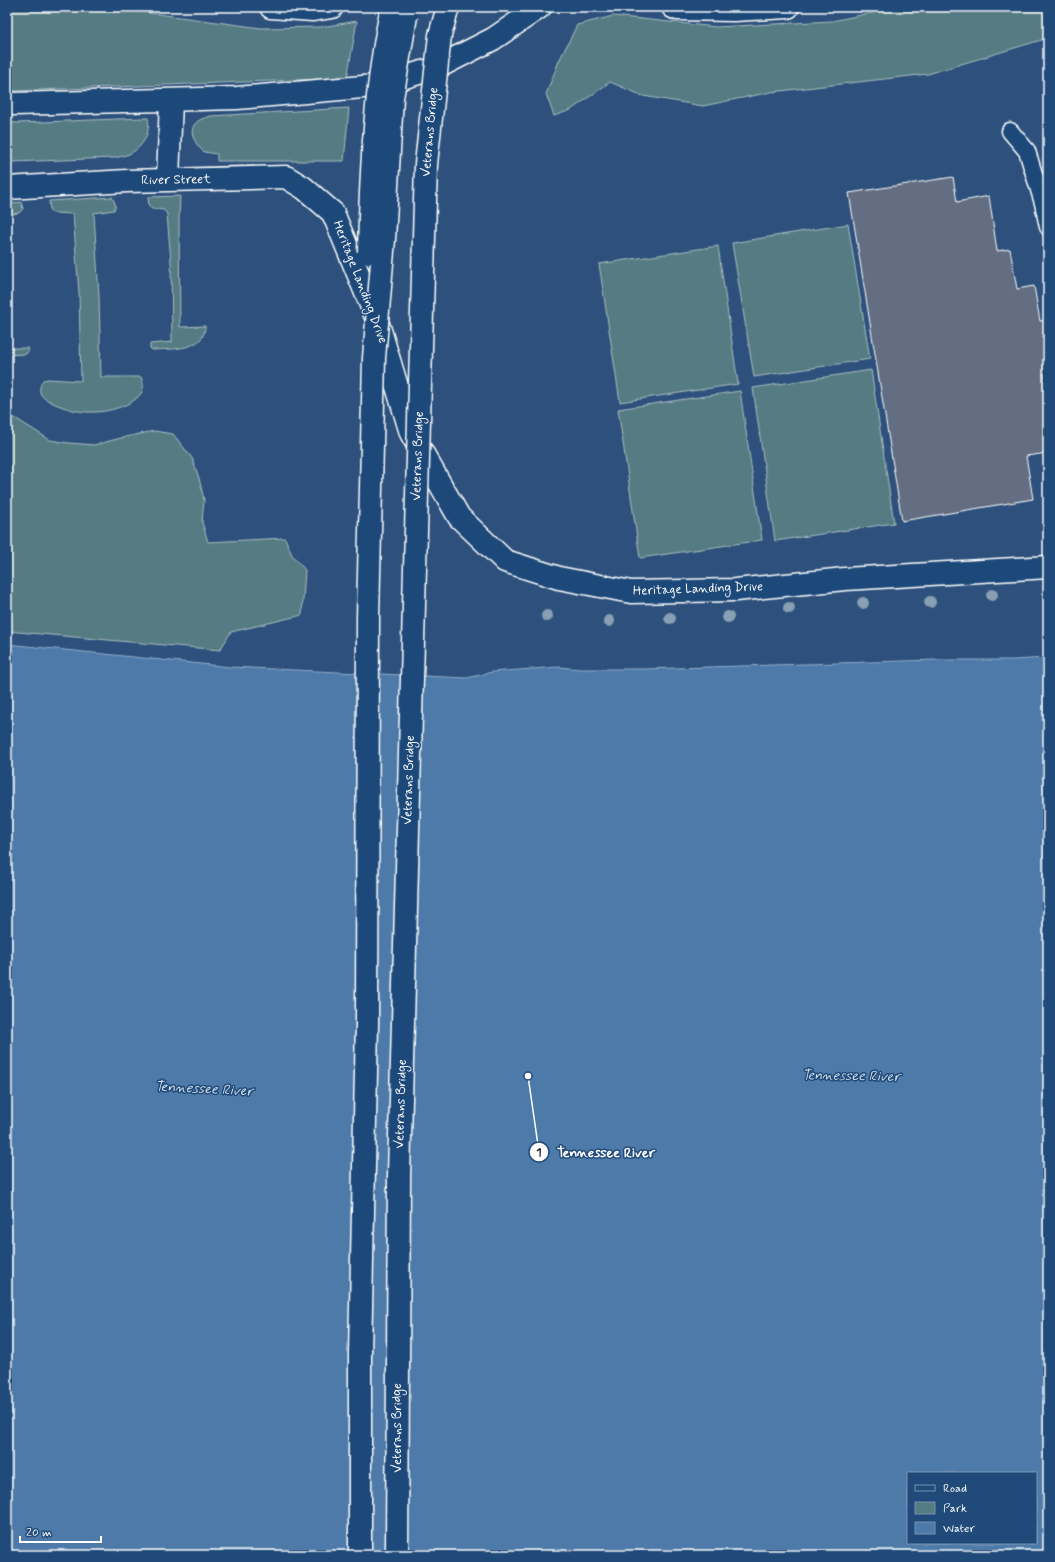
<svg xmlns="http://www.w3.org/2000/svg" width="1055" height="1562" font-family="Mynerve,sans-serif">
  <style>
    .green { fill: #567c83; stroke: #aabec1 }
    .water { fill: #4d7aa9; stroke: #94afcb; fill-rule: evenodd }
    .building { fill: #646e83; stroke: #fff }
    .lines { fill: none; stroke-linecap: round; stroke-linejoin: round }
    .service-casing { stroke: #fff; stroke-width: 19 }
    .minor-casing { stroke: #fff; stroke-width: 25 }
    .tertiary-casing { stroke: #fff; stroke-width: 25 }
    .primary-casing { stroke: #fff; stroke-width: 25 }
    .service { stroke: #1f4a7a; stroke-width: 16 }
    .minor { stroke: #1f4a7a; stroke-width: 22 }
    .tertiary { stroke: #1f4a7a; stroke-width: 22 }
    .primary { stroke: #1f4a7a; stroke-width: 22 }
    .primary-bridge-casing { stroke: #fff; stroke-width: 25; stroke-linecap: butt }
    .primary-bridge { stroke: #1f4a7a; stroke-width: 22 }
    .tree { fill: #899fb3 }
    .labels { text-anchor: middle; dominant-baseline: central; stroke-width: 3; stroke-linejoin: round; paint-order: stroke }
    .street-label { font-size: 13px; fill: #fff; stroke: #1f4a7a }
    .water-label { font-size: 14px; font-style: italic; fill: #d2deea; stroke: #1f4a7a }
    .leader { fill: none; stroke: #fff; stroke-width: 1.5 }
    .callout-dot { fill: #fff; stroke: #1f4a7a; stroke-width: 1.5 }
    .mark-label { font-size: 12px; text-anchor: middle; font-weight: bold; fill: #111 }
    .callout-label { font-size: 14px; text-anchor: middle; font-weight: bold; fill: #fff; stroke: #1f4a7a; stroke-width: 3; stroke-linejoin: round; paint-order: stroke }
  </style>
  <rect width="100%" height="100%" fill="#2d517c"/>
  <filter id="ink" filterUnits="userSpaceOnUse"><feTurbulence type="fractalNoise" baseFrequency=".025" numOctaves="2"/><feDisplacementMap in="SourceGraphic" scale="8" xChannelSelector="R" yChannelSelector="G"/><feConvolveMatrix kernelMatrix="1 2 1 2 8 2 1 2 1" color-interpolation-filters="sRGB"/></filter>
  <g filter="url(#ink)">
    <path class="green" d="M7,7h99l155,21 60,-1 36,-6 -10,57 -336,13 -4,-1z
      M900,7h148v31l-120,36 -157,18 -68,14 -60,-10 -33,-14 -39,28 -17,6 -8,-22 13,-33 18,-36 36,-9 103,11 116,-6z
      M349,108l-5,53h-127v-7c-4,-1 -9,-1 -13,-2 -4,-3 -8,-8 -10,-13 -6,-14 4,-20 17,-23z
      M143,118h5c3,14 -5,30 -19,36 -5,2 -11,3 -15,4l-102,4 -5,-1v-39l10,1z
      M180,196l-1,24 1,107 25,-1c1,25 -35,23 -53,24l-2,-2v-4l22,-2 -1,-80 -4,-48 -3,-4 -12,-1 -3,-2 -1,-10z
      M112,197c2,4 5,8 2,13l-20,3 5,83 2,81h40c1,3 3,7 2,12 -4,15 -34,23 -48,23 -14,1 -29,-3 -42,-9 -5,-3 -12,-5 -13,-11 -1,-5 1,-8 3,-12l5,-1 33,2 -2,-88 -6,-79 -20,-1 -3,-2 -1,-10z
      M21,202l2,7 -4,4 -12,2v-11z
      M848,224l22,135 -116,18 -22,-134z
      M718,246l20,138 -118,18 -21,-138z
      M7,348h21l1,2 -3,4 -19,1z
      M871,370l23,153 -119,18 -22,-153z
      M740,391l22,149 -122,18 -22,-149z
      M7,413l43,27 19,3 25,2 31,-8 29,-6 19,3 19,24 7,20 5,22 -2,22 6,20 77,-4 7,17 13,15 -3,45 -71,17 -11,18 -213,-19z"/>
    <path class="water" d="M7,644l223,23 237,11 25,-6 67,-5 21,2h63l292,-9h77l36,-2v897h-1041zM908,1473h128v70h-128z"/>
    <path class="building" d="M953,177l4,25 32,-6 8,55 13,-2 7,40 17,-3 6,35 7,-1 1,53 -4,1 4,21v58l-22,3 7,43 -131,22 -53,-328z"/>
    <g class="lines">
      <defs>
        <path id="service" d="M1010,131l17,20 16,52 5,24"/>
        <path id="minor" d="M673,7l4,2 57,1 54,-3
          M7,102l7,2 223,-6 137,-12 62,-18 57,-29 47,-32
          M168,179l3,-79
          M333,213l43,104 35,116 48,84 46,44 54,17 72,14 104,-2 110,-11 203,-12"/>
        <path id="tertiary" d="M7,188l120,-7 159,-4 18,11 29,25"/>
        <path id="primary" d="M271,7l42,3 19,-3
          M397,1555l2,-379 12,-461"/>
      </defs>
      <use href="#service" class="service-casing"/>
      <use href="#minor" class="minor-casing"/>
      <use href="#tertiary" class="tertiary-casing"/>
      <use href="#primary" class="primary-casing"/>
      <use href="#service" class="service"/>
      <use href="#minor" class="minor"/>
      <use href="#tertiary" class="tertiary"/>
      <use href="#primary" class="primary"/>
      <defs>
        <path id="primary-bridge" d="M369,252c2,-81 6,-165 23,-245
          M411,715l15,-551 14,-129 8,-28
          M360,1555v-201l7,-330 1,-406 6,-260 10,-119 8,-141 14,-82"/>
      </defs>
      <use href="#primary-bridge" class="primary-bridge-casing"/>
      <use href="#primary-bridge" class="primary-bridge"/>
    </g>
    <g class="tree">
      <circle cx="992" cy="595" r="6"/>
      <circle cx="930" cy="602" r="6"/>
      <circle cx="863" cy="603" r="6"/>
      <circle cx="789" cy="608" r="6"/>
      <circle cx="547" cy="616" r="6"/>
      <circle cx="728" cy="617" r="6"/>
      <circle cx="670" cy="618" r="6"/>
      <circle cx="609" cy="621" r="6"/>
    </g>
  </g>
  <g class="labels">
    <g class="street-label">
      <text transform="translate(430 132) rotate(-85)">Veterans Bridge</text>
      <text transform="translate(176 180) rotate(-1)">River Street</text>
      <text transform="translate(360 282) rotate(69)">Heritage Landing Drive</text>
      <text transform="translate(418 456) rotate(-88)">Veterans Bridge</text>
      <text transform="translate(698 589) rotate(-2)">Heritage Landing Drive</text>
      <text transform="translate(409 780) rotate(-88)">Veterans Bridge</text>
      <text transform="translate(401 1104) rotate(-88)">Veterans Bridge</text>
      <text transform="translate(397 1428) rotate(-90)">Veterans Bridge</text>
    </g>
    <g class="water-label">
      <text transform="translate(851 1076) rotate(1)">Tennessee River</text>
      <text transform="translate(204 1089) rotate(3)">Tennessee River</text>
    </g>
  </g>
  <path class="leader" d="M528 1076L539 1152"/>
  <g class="callout-dot">
    <circle cx="528" cy="1076" r="4"/>
    <circle cx="539" cy="1152" r="10"/>
  </g>
  <g class="mark-label">
    <text x="539" y="1156">1</text>
  </g>
  <g class="callout-label">
    <text x="606" y="1157">Tennessee River</text>
  </g>
  <rect width="1055" height="1562" fill="none" stroke="#1f4a7a" stroke-width="24"/>
  <rect x="12" y="12" width="1031" height="1538" fill="none" stroke="#fff" stroke-width="1.5" filter="url(#ink)"/>
  <rect x="907" y="1472" width="130" height="72" fill="#1f4a7a" stroke="#7992af"/>
  <rect x="915" y="1485" width="20" height="6" fill="#1f4a7a" stroke="#7992af"/>
  <text x="943" y="1492" font-size="12" fill="#ffffff">Road</text>
  <rect x="915" y="1502" width="20" height="12" fill="#567c83" stroke="#7992af"/>
  <text x="943" y="1512" font-size="12" fill="#ffffff">Park</text>
  <rect x="915" y="1522" width="20" height="12" fill="#4d7aa9" stroke="#7992af"/>
  <text x="943" y="1532" font-size="12" fill="#ffffff">Water</text>
  <path d="M20 1536v6h81v-6" fill="none" stroke="#ffffff" stroke-width="2"/>
  <text x="26" y="1536" font-size="12" fill="#ffffff" stroke="#1f4a7a" stroke-width="3" paint-order="stroke">20 m</text>
</svg>
